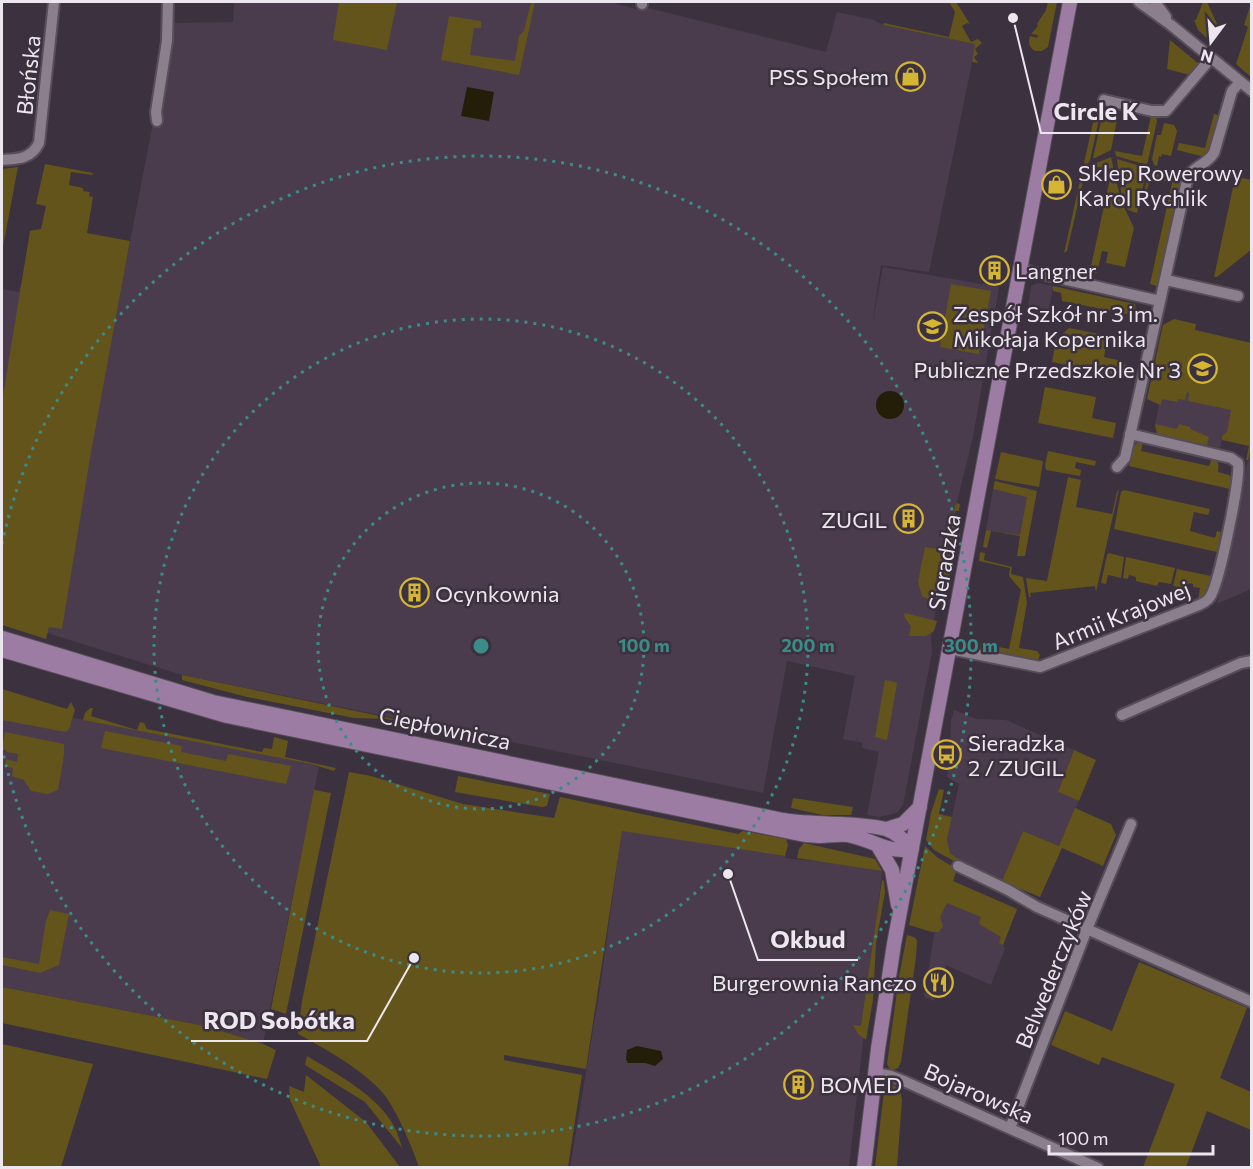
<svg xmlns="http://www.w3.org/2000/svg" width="1253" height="1169" font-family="Commissioner,sans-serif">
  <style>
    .built { fill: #4a3c4d }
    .green { fill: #63541b }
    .water { fill: #241e08 }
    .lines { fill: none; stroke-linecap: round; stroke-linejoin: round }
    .minor-casing { stroke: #574e59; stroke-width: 14 }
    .major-casing { stroke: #574e59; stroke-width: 16 }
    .minor { stroke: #8b7f8e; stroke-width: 10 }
    .major { stroke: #9d7ca4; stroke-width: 14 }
    .ring { fill: none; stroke: #3b8c88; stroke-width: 3; stroke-dasharray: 3 6 }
    .labels { text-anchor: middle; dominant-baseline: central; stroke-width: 5; stroke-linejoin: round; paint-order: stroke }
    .street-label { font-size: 22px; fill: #ece6ee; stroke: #3c313e }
    .poi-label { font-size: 22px; fill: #ece6ee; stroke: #3c313e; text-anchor: start }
    .centre { fill: #3b8c88; stroke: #3c313e; stroke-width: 3 }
    .ring-label { font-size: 18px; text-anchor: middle; font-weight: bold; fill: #3b8c88; stroke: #3c313e; stroke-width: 5; stroke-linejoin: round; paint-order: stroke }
    .leader { fill: none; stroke: #ece6ee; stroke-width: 2 }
    .callout-dot { fill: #ece6ee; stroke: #3c313e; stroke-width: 2 }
    .callout-label { font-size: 24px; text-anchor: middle; font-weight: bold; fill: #ece6ee; stroke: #3c313e; stroke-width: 5; stroke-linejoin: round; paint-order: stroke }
  </style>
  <rect width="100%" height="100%" fill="#3c313e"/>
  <path class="built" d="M234,2h377l28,8 5,-3 182,45 11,-40 37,8 9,5 93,19 -47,228 -48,-7 -9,61 11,-59 116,20 -26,150 -24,98 2,8 -15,65 -5,30 1,14 -29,153 -6,8 -18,4 -12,-2 12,-63 -17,-4 1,-5 -20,-4 12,-63 -68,-15 -24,132 -581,-118 -180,-56v-330l17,3 1,-6 98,18 35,-181 8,-5 12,-95 60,-1z
    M1038,283l15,3 -4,24 -18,-4 -3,2 3,-22z
    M1166,323l85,20v102l-29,-6 -2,9 -63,-14 -2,-10 4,-19 -12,-6 16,-74z
    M1251,446v143l-34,15 7,-35z
    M993,489l35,7 -8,39 -34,-5z
    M2,704l309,60 8,3 -56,277 -58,-18 -203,-39z
    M954,710l23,9 29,1 68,30 -16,42 21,9 -20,45 -36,-15 -21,50 -30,-13 -17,-11 -6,-6 -2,-11 12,-56 -12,-7 3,-21 1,-35z
    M622,830l163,26v2l49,5 48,8 -33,296 -279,1 30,-180z
    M953,881l64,28 -14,37 2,2 -14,37 -45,-20 -1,6 3,1 -6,18 -4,-1 -4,12 -10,-4 18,-111z"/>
  <path class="green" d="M339,2h58l-10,48 -54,-10z
    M531,2h4l-16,73 -78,-15 8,-44 32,5v7h-7l-4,27 45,6 4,-25 5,-5z
    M949,2h7l14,22 -3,-1 -5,3 9,16 7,-3 4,4 -7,6 3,5 -4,3 4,6 -6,-1 3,-18 -92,-19 1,-2 65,14 6,-25z
    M1048,2h9l-9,45 -6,4h-7c-6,-3 -7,-9 -5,-15l7,2 1,-3 -7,-1 7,-8 -1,-2 9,-14z
    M1203,2h4l10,22 -6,18 -13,-12 -4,-10h2z
    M1251,3l1,74h-1l-15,-13 12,-37 -4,-2z
    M1170,40l29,24 -9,11 -23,-6z
    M1103,112l15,3 -7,35 -16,8h-2z
    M1214,114l8,2 -9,28 -8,13 -28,-7 2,-7 26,5z
    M1151,116l5,1 1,4 -10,44 -31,-9 -1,-5 27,5z
    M1094,118l5,1 -9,41 -3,5 -20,86 -3,2z
    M1164,123l10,2 3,6 -6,25 -9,-2 -1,3 -2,-1 -2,10 -3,-1 -2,-6 5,-24h4z
    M1111,157l10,44 13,27 -9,39 -19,-4 2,-11 -6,-1 -5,22 -7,-2 22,-102 -23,-3z
    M1117,159l30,9 -10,45 -9,-3 -6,-11z
    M45,164l48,9 -1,2 -21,-3 -2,13 14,3v3l7,1 -1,4 4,1 -6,36 43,8 -39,211 -29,177 -13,-2 -3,12 -44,-14v-223l28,-171 11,-2 5,-23 -10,-2z
    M18,167l-16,85v-83z
    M1154,171l27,6 2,8 -23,102 -10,-3 22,-101 -22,-5 -3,12 -2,-1 3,-15z
    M1217,172l34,8 1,69 -35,28h-3l21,-99 -19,-5z
    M951,284l40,7 -12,63 -39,-7z
    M1053,286l82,18 2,12 -75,-15 -1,-8 -8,-2z
    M1174,319l22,5 -1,6 56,13 1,103 -4,14h-2l3,-14 -27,-6v-4l5,-4 4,-22 -43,-9 1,-8 -2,-1 -2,8 -7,-1 -1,3 -15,-3 -1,6 -14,-6 16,-74z
    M1069,328l50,10v5l-12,-2 -3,16 18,4v3l6,1 -3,12 -73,-15 4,-22z
    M1045,387l51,10 -4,21 24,5 -3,15 -75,-15z
    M1155,424l22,5 2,-5 11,3v2l19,8 -2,8 -50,-11z
    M1138,442h5l-2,9 68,15 3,-8c7,3 7,6 6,14l11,3 4,3 -3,11 -101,-23 4,-19z
    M1048,451l48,10 -1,5 -19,-4 -1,6 6,2 -1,6 -34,-6 -1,-4z
    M1001,452l42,9 -4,26 -44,-8z
    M1068,477l13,3 -5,27 36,7 5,-22 2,-3 -23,103 -1,-6 -65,7 1,4h-2l-3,-19 21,3z
    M995,481l42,10 -12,65h-8l3,-20 -29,-5 -4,17 -4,-1 3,-17 34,5 7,-38 -34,-8z
    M1124,490l86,19 -2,6 -14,-3 -4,19 25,7 2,-7 4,1 -4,20 -103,-23 7,-37z
    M956,503l4,1 -1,7h-4l-1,5 3,2 -4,24 -1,21 -4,19 -6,17h-14l-6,-3 -4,-14 7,-35 26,4 1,-7 -3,-9z
    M980,552l5,1 -1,7 28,7 -1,7 12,3 4,26 -8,45 18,3 3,4 -2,5 -75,-16 1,-4 45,9 12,-59 -12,-14 1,-8 -31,-7z
    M1109,553l15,4 -3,21 -13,-3 -2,9 -5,-1 6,-28z
    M1126,557l49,11 -4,16 -12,-2 -2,4 -21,-5v-4l-7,-2 -1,4 -5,-1z
    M1177,569l34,7 -5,17 -8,8 2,-13 -7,-1v-3l-4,-1 -2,3 -8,1 -6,-1z
    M905,613l32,8 -3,10 -8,5h-17l2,-9 -7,-11z
    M182,675l222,46 -1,1 -17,-3 -32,-1 -107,-21 -65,-17z
    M885,680l11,2 1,2 -10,56 -12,-3z
    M2,689l65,20 4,-7 4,8 -6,19 -3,3 -64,-12z
    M90,708h3l-2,8 46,14 3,-8 4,1 3,6 115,23 2,-4 8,1 2,-12 14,4 -3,16 51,11 -2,3 -23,-7 -228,-44 2,-7z
    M105,731l77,15 -1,6 45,9 2,-7 63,12 -5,18 -185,-36z
    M5,732l59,12v11l-6,35 -10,4 -17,-3 -7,-11 -12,-4 1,-8 -8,-2 1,-7 11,3 1,-8 -11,-2 -5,-6z
    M1074,750l22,10 -17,41 -21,-9z
    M349,772l22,4 92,28 91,14 6,-21 178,37 5,-3 43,8 2,6 -3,11 -163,-25 -36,238 -82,-14v5l78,15 -14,92h-149c-7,-20 -23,-59 -37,-75 -19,-22 -58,-44 -84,-58l4,-33z
    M458,776l92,18 -3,12 -5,1 -87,-15z
    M939,789l5,1 -5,24 13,3 -5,23 3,13 10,7 -1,4 -25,-14 -8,-10 5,-27z
    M314,790l17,3 -45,221 -15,-5z
    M793,798l60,9 -2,8h-29l-31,-7z
    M1075,808l36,16 5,11 -13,31 -41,-18 -22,49 -38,-16 21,-50 36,15z
    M804,843l71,16 7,12 -85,-13 2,-9z
    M925,846l13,12 19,11 -4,12 64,28 -14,36 -4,-2 2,-6 -22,-13 2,-7 -34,-14 -7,14 3,9 -4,6h-7l-23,-7z
    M882,880l2,1 1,11 -9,51 -3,57 -7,40 -8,-6 -5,-9 8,1z
    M50,910l19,4 -10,51 -19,8 -38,-8v-8l37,7 7,-43z
    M907,935l7,2 3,3 -1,17 -15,105 -3,6 -5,2 -4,-2 -2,-4 12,-87z
    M1139,962l108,46 -27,70 31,14v38l-44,-19 -21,56h-43l32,-83 -73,-27 -3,8 -48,-20 14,-34 47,20z
    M2,987l203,39 58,18 13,6 -9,29 -265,-56z
    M2,1044l91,20 -32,103h-59z
    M307,1056c30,18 70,39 87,70 4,7 6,15 8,22l-37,-46 -60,-37z
    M306,1075l60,47 34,45h-79l-31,-67 -1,-14 15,6z
    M887,1082l13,7 2,11 -5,67h-22l10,-84z"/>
  <path class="water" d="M467,87l27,5 -5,29 -28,-5z
    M876 405a14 14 0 1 1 28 0a14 14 0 1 1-28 0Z
    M637,1046l24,5 2,8 -8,7 -10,-3h-17l-2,-4 1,-9z"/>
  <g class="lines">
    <defs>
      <path id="minor" d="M1139,2l32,23 81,66
        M1155,2l11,15
        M642,4v-2
        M1104,100l48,11h14l45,-53
        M157,121l-1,-9 11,-71 1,-39
        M2,160c16,-1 29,-1 37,-17l15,-141
        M1019,269l141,32
        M1166,280l72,16
        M1117,467l8,-9 63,-282c7,-10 19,-12 26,-23l18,-62 8,-9
        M950,649l90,18 154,-60c6,-2 13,-5 16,-10 9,-12 31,-120 28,-134l-7,-5 -101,-24
        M1122,715l119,-52 11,-2
        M958,866l50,24 29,17 215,95
        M876,1073l15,3 15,6 192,86
        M1010,1128l77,-199 44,-105"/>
      <path id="major" d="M2,638l211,64 570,118c34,6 70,1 103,9 10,3 19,12 26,20
        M2,650l225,66 568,117c8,2 16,3 24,3 10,0 19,-2 29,-1 23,4 40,19 64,14
        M887,829l16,-5 17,-17
        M878,846l14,24 6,35
        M864,1168l14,-119 16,-105 176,-942"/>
    </defs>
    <use href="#minor" class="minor-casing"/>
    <use href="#major" class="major-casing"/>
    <use href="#minor" class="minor"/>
    <use href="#major" class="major"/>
  </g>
  <g class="ring">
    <circle cx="481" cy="646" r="163"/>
    <circle cx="481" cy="646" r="327"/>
    <path d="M2 544A490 490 0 1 1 2 748"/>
  </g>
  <defs>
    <symbol id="shop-ring" viewBox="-11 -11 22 22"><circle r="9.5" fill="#3c313e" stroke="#d5b534" stroke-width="1.5"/><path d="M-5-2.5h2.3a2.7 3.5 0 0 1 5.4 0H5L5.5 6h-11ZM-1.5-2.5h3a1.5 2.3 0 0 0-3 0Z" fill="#d5b534"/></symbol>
    <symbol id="building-ring" viewBox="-11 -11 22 22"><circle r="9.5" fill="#3c313e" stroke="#d5b534" stroke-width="1.5"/><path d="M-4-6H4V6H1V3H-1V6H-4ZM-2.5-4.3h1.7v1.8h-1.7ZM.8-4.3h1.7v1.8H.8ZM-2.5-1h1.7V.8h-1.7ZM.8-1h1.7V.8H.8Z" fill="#d5b534"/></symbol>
    <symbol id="school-ring" viewBox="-11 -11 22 22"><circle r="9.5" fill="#3c313e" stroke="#d5b534" stroke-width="1.5"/><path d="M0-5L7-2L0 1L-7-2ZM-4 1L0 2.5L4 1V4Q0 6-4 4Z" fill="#d5b534"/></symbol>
    <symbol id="bus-ring" viewBox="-11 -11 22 22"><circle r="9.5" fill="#3c313e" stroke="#d5b534" stroke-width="1.5"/><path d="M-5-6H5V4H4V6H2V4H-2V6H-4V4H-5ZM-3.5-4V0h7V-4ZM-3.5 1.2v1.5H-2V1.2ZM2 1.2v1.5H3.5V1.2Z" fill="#d5b534"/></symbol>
    <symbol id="restaurant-ring" viewBox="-11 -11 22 22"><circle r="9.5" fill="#3c313e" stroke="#d5b534" stroke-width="1.5"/><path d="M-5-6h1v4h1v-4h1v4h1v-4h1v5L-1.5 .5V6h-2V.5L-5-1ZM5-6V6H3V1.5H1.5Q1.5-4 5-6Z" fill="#d5b534"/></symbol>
  </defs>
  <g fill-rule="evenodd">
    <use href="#shop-ring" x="894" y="60" width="33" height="33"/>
    <use href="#shop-ring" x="1040" y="168" width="33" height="33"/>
    <use href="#building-ring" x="978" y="254" width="33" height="33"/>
    <use href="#school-ring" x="916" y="310" width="33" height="33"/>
    <use href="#school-ring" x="1186" y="352" width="33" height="33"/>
    <use href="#building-ring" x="892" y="502" width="33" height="33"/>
    <use href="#building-ring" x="398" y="576" width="33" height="33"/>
    <use href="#bus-ring" x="930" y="738" width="33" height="33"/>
    <use href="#restaurant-ring" x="922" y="966" width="33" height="33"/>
    <use href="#building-ring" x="782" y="1068" width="33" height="33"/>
  </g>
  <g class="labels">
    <g class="street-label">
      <text transform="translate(28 75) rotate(-84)">Błońska</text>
      <text transform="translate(944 562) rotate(-80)">Sieradzka</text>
      <text transform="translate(1121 615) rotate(-22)">Armii Krajowej</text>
      <text transform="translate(445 728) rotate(12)">Ciepłownicza</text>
      <text transform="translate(1053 969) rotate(-68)">Belwederczyków</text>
      <text transform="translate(979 1093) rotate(24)">Bojarowska</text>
    </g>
    <g class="poi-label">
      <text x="889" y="76" text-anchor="end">PSS Społem</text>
      <text x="1078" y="172">Sklep Rowerowy<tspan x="1078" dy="25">Karol Rychlik</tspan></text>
      <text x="1015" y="270">Langner</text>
      <text x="953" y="313">Zespół Szkół nr 3 im.<tspan x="953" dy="25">Mikołaja Kopernika</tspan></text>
      <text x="1181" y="369" text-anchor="end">Publiczne Przedszkole Nr 3</text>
      <text x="887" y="519" text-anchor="end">ZUGIL</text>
      <text x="435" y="593">Ocynkownia</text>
      <text x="968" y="742">Sieradzka<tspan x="968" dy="25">2 / ZUGIL</tspan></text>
      <text x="917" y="982" text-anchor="end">Burgerownia Ranczo</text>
      <text x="820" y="1084">BOMED</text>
    </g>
  </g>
  <circle cx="481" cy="646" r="9" class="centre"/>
  <g class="ring-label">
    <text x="644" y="652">100 m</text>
    <text x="808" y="652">200 m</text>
    <text x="971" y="652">300 m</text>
  </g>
  <path class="leader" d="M1013 18L1041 133H1150M728 874L758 960H858M414 958L367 1041H191"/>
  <g class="callout-dot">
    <circle cx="1013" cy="18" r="6"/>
    <circle cx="728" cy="874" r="6"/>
    <circle cx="414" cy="958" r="6"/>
  </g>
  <g class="callout-label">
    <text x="1096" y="120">Circle K</text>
    <text x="808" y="948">Okbud</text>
    <text x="279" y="1029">ROD Sobótka</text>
  </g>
  <rect width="1253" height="1169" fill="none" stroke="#ece6ee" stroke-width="6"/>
  <g transform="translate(1211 42) rotate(196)" stroke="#3c313e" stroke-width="4.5" paint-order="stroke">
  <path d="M0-4.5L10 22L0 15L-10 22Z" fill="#ece6ee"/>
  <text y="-9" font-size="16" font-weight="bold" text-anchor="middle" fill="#ece6ee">N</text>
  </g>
  <path d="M1049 1145v9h164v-9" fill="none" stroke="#ece6ee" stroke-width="3"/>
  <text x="1058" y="1145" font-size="18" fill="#ece6ee" stroke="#3c313e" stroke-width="4.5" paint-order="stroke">100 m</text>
</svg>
